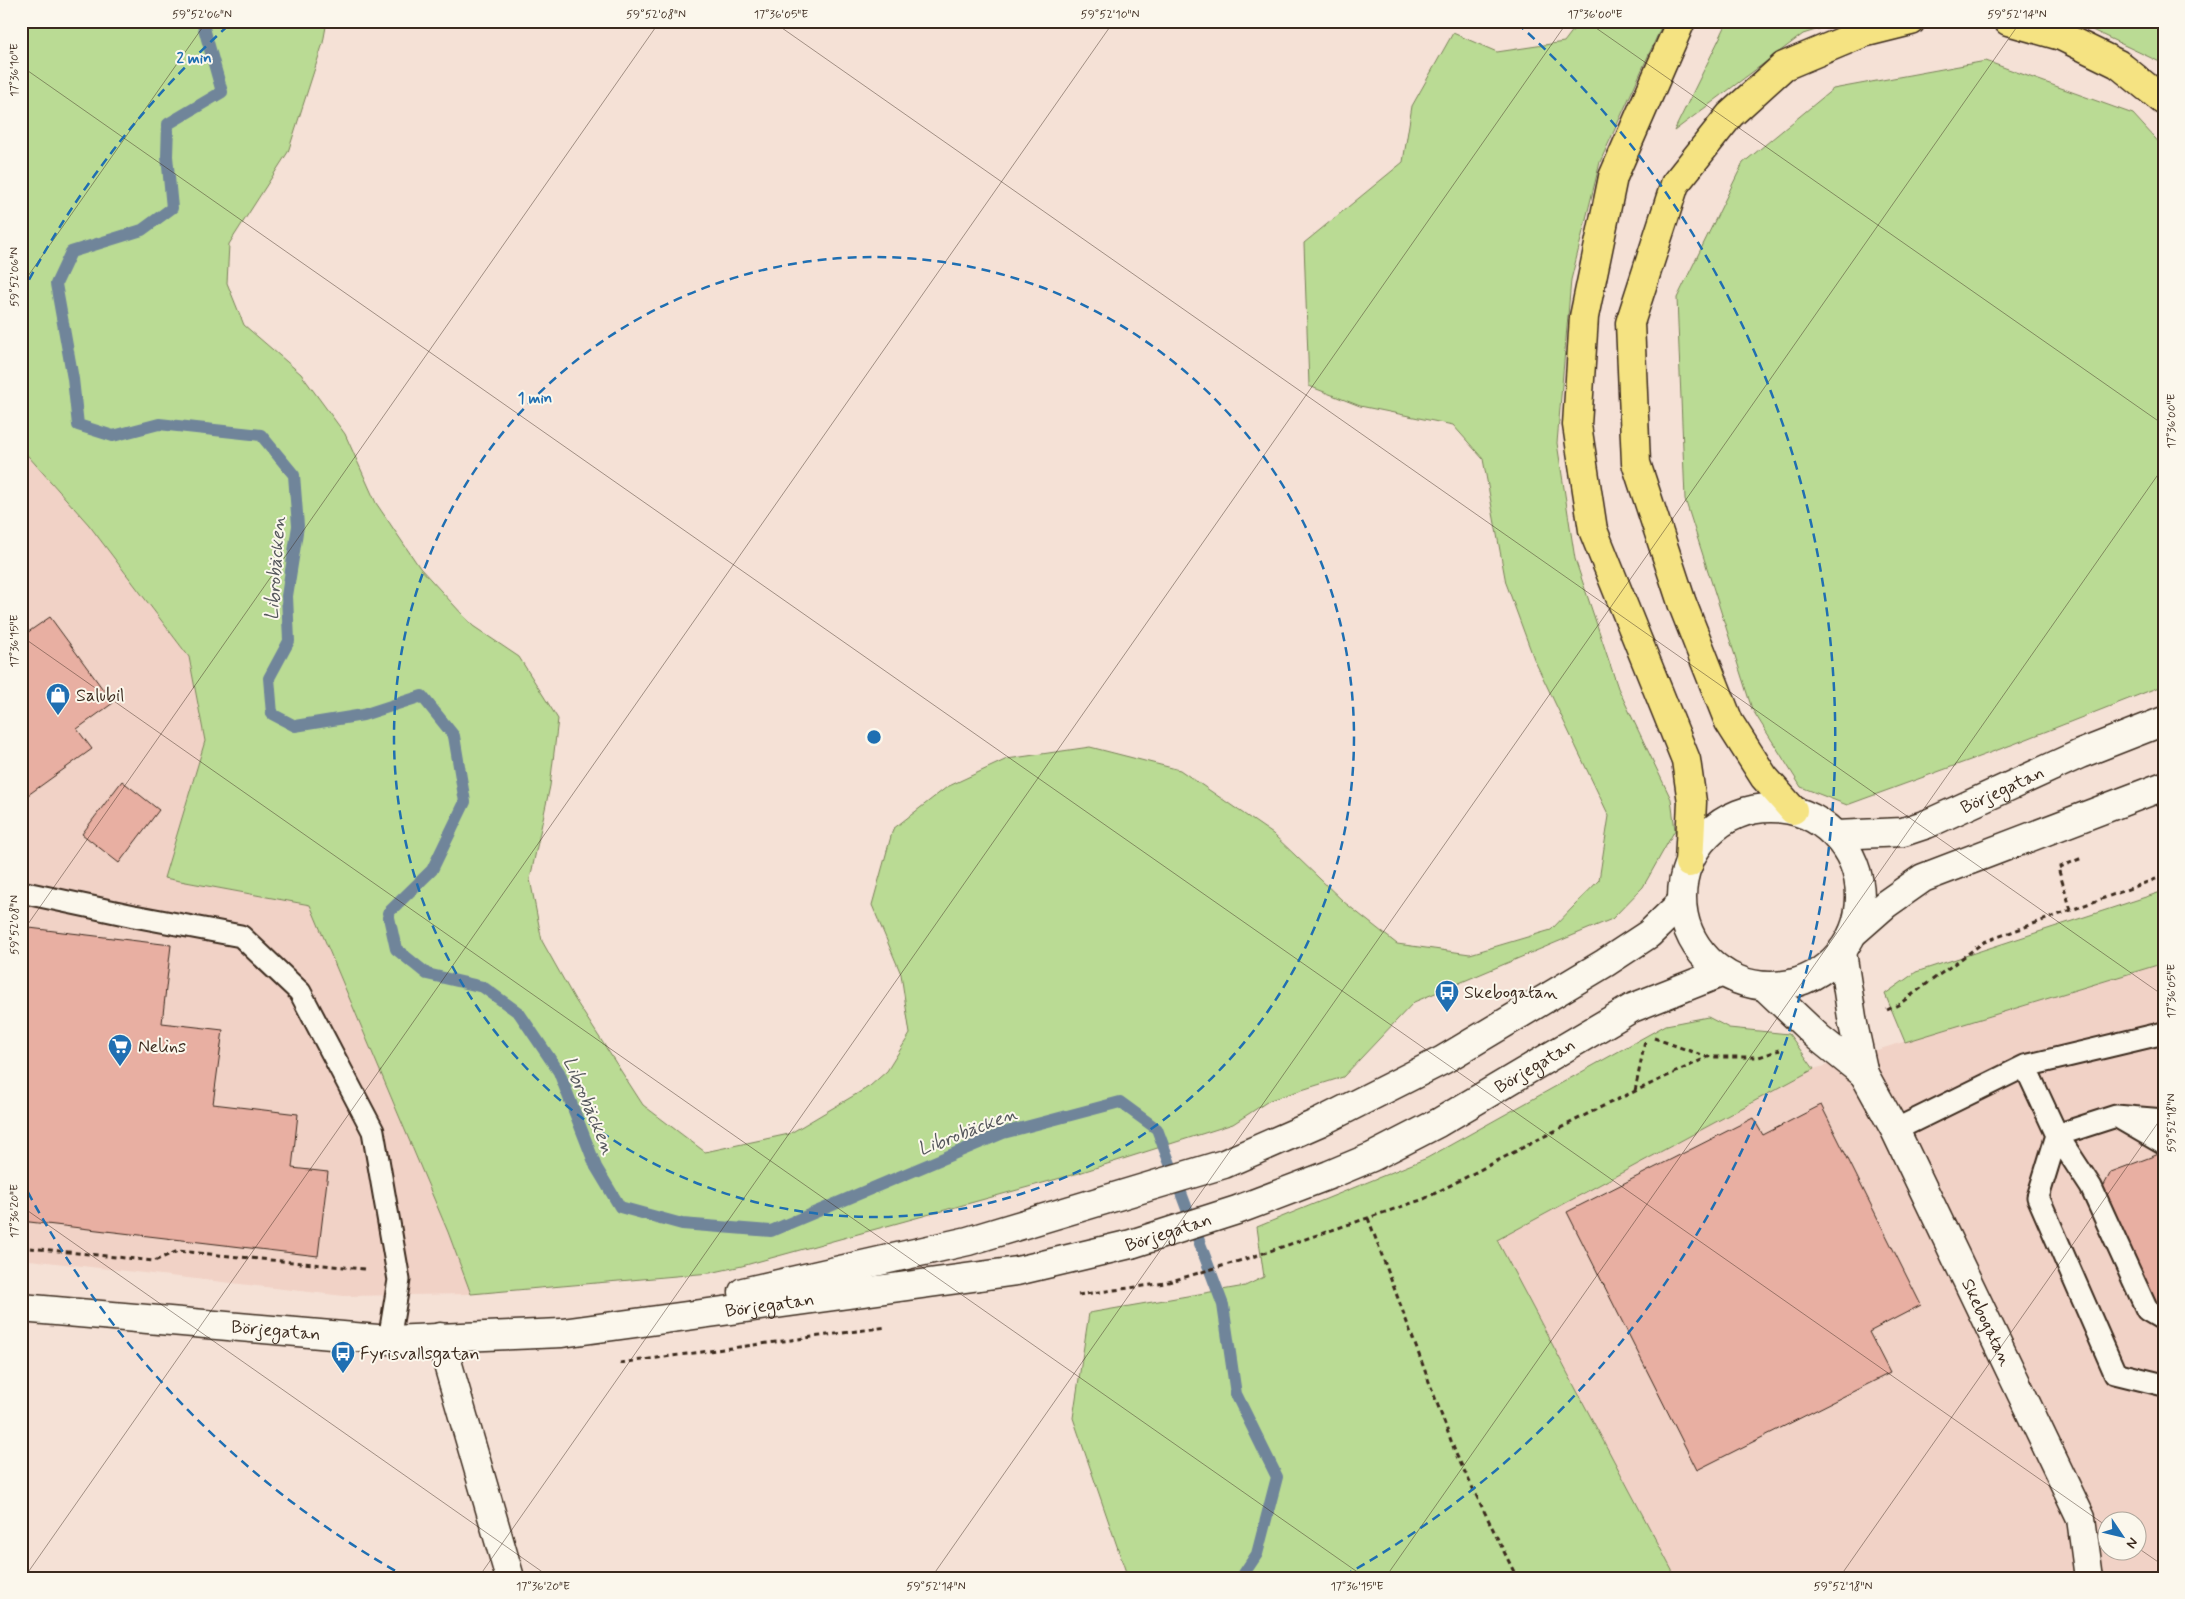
<svg xmlns="http://www.w3.org/2000/svg" width="2185" height="1599" font-family="Mynerve,sans-serif">
<rect width="100%" height="100%" fill="#f5e1d6"/>
<filter id="ink" filterUnits="userSpaceOnUse"><feTurbulence type="fractalNoise" baseFrequency=".02" numOctaves="2"/><feDisplacementMap in="SourceGraphic" scale="10" xChannelSelector="R" yChannelSelector="G"/><feConvolveMatrix kernelMatrix="1 2 1 2 8 2 1 2 1" color-interpolation-filters="sRGB"/></filter>
<g filter="url(#ink)">
<path fill="#f1d2c6" fill-rule="evenodd" d="M21 448 89 525 189 657 205 741 164 878 310 905 448 1232 471 1294 344 1296 21 1259Z
M2164 963V1578H1676L1497 1240 1814 1069ZM2108 1522H2138V1552H2108Z"/>
<path fill="#badb94" stroke="#7a8259" d="M21 21H327L323 43 288 152 229 244 227 283 244 325 301 374 345 434 376 503 420 568 473 626 519 657 558 719 550 786 530 879 542 941 574 998 643 1105 705 1152 789 1134 870 1086 887 1071 910 1034 901 974 872 905 893 829 947 787 1007 759 1090 747 1180 770 1273 834 1344 902 1397 944 1470 954 1551 930 1599 880 1609 816 1534 659 1506 583 1483 459 1453 425 1360 406 1309 386 1304 243 1403 162 1412 106 1453 33 1497 52 1564 42 1580 21H1664L1600 162 1571 280 1557 443 1575 559 1618 688 1671 799 1675 830 1643 887 1612 919 1414 1002 1343 1077 1270 1100 1233 1124 1079 1173 742 1266 710 1273 471 1294 448 1232 310 905 164 878 205 741 189 657 89 525 21 448Z
M1728 21H1844L1803 34 1674 131Z
M2073 21H2164V64Z
M1986 61 2133 114 2164 148V685L2014 744 1847 805 1801 787 1752 709 1685 499 1677 298 1743 163 1833 89Z
M2164 891V963L1905 1042 1885 994 1916 972Z
M1708 1017 1729 1028 1789 1034 1814 1069 1497 1240 1676 1578H1128L1073 1418 1089 1313 1245 1286 1264 1277 1257 1227 1427 1158 1666 1025Z"/>
<g fill="none" stroke-linecap="round" stroke-linejoin="round">
<path stroke="#6f859a" stroke-width="12" d="M202 21 222 92 168 124 167 156 172 208 142 230 71 252 56 284 73 379 78 425 113 436 159 424 261 435 294 475 298 526 287 596 289 641 269 678 272 714 295 726 363 715 422 696 454 736 465 802 432 870 388 913 396 949 427 974 483 987 519 1013 559 1072 596 1167 620 1207 682 1224 771 1231 1003 1133 1120 1102 1157 1129 1223 1305 1236 1394 1277 1477 1257 1554 1241 1578"/>
</g>
<path fill="#e8afa2" stroke="#3b2a1e" d="M50 617 113 703 77 729 92 749 28 795 21 786V637Z
M122 781 159 810 119 863 82 834Z
M21 927 171 945 162 1023 223 1030 213 1104 298 1114 292 1168 328 1172 318 1256 21 1221Z
M1821 1105 1921 1305 1869 1332 1890 1373 1697 1470 1567 1212 1753 1118 1763 1135Z
M2159 1154 2164 1165V1306L2157 1309 2103 1187 2111 1172Z"/>
<g fill="none" stroke-linecap="round" stroke-linejoin="round">
<defs>
<path id="service" d="M21 892 134 916 241 936 300 992 373 1131 399 1280 389 1340
M2025 1066 2057 1135 2091 1187 2147 1310 2164 1320
M2121 1119 2164 1144
M1895 1130 2025 1066 2164 1033
M2057 1135 2038 1197 2115 1373 2164 1385
M2057 1135 2116 1116 2164 1120"/>
<g id="minor">
<path id="s1" d="M1842 952 1853 1024 1864 1074 1895 1130 2081 1518 2089 1578"/>
<path d="M1764 986 1819 1038 1864 1074"/>
<path d="M440 1337 510 1578"/>
</g>
<g id="tertiary">
<path d="M743 1292 968 1241 1224 1164 1320 1122 1443 1060 1605 963 1649 934 1680 904"/>
<path id="s2" d="M21 1308 389 1340 562 1333 1017 1271 1131 1244 1237 1210 1329 1175 1372 1157 1438 1123 1632 1008 1723 972"/>
</g>
<g id="secondary">
<circle cx="1771" cy="897" r="89"/>
<path id="s3" d="M1836 835 1903 832 1927 824 2080 754 2164 721"/>
<path d="M1853 933 1886 904 1923 878 2164 786"/>
</g>
<path id="primary" d="M1681 21 1613 177 1584 317 1577 425 1593 530 1686 760 1692 802 1689 863
M2008 21 2061 36 2118 64 2164 101
M1793 810 1764 777 1729 722 1682 603 1636 463 1630 323 1675 184 1730 115 1784 66 1863 33 1911 21"/>
</defs>
<use href="#service" stroke="#3b2a1e" stroke-width="25"/>
<use href="#minor" stroke="#3b2a1e" stroke-width="31"/>
<use href="#tertiary" stroke="#3b2a1e" stroke-width="31"/>
<use href="#secondary" stroke="#3b2a1e" stroke-width="31"/>
<use href="#primary" stroke="#3b2a1e" stroke-width="31"/>
<path stroke="#3b2a1e" stroke-width="3" stroke-dasharray="5 4" stroke-linecap="butt" d="M2071 910 2058 868 2082 858
M1887 1010 1898 1005 1984 942 2164 876
M1654 1038 1707 1057
M1635 1091 1645 1041
M1368 1218 1456 1454 1517 1578
M21 1247 154 1261 178 1251 364 1269
M1078 1295 1165 1283 1249 1258 1424 1199 1597 1109 1708 1057H1759L1780 1050
M620 1363 887 1327"/>
<use href="#service" stroke="#fbf7ec" stroke-width="21"/>
<use href="#minor" stroke="#fbf7ec" stroke-width="28"/>
<use href="#tertiary" stroke="#fbf7ec" stroke-width="28"/>
<use href="#secondary" stroke="#fbf7ec" stroke-width="28"/>
<use href="#primary" stroke="#f5e382" stroke-width="28"/>
</g>
</g>
<path fill="none" stroke="#3b2a1e" stroke-width="1" stroke-opacity="0.45" d="M772 21 2164 996M1586 21 2164 425M21 66 2108 1527M21 286 207 21M21 636 1366 1578M21 934 660 21M21 1206 551 1578M2138 1548 2164 1566M24 1578 1114 21M478 1578 1568 21M931 1578 2021 21M1385 1578 2164 466M1839 1578 2164 1114"/>
<g fill="none" stroke="#1f6fb2" stroke-width="2.5" stroke-dasharray="9 6">
<circle cx="874" cy="737" r="480"/>
<path d="M408 1578A961 961 0 0 1 22 1181M22 293A961 961 0 0 1 231 23M1517 23A961 961 0 0 1 1340 1578"/>
</g>
<defs>
<symbol id="shop-pin" viewBox="-11 -11 22 30"><path d="M0 17L-7.5 6A9.5 9.5 0 1 1 7.5 6Z" fill="#1f6fb2" stroke="#fbf7ec"/><path d="M-5-2.5h2.3a2.7 3.5 0 0 1 5.4 0H5L5.5 6h-11ZM-1.5-2.5h3a1.5 2.3 0 0 0-3 0Z" fill="#fff"/></symbol>
<symbol id="bus-pin" viewBox="-11 -11 22 30"><path d="M0 17L-7.5 6A9.5 9.5 0 1 1 7.5 6Z" fill="#1f6fb2" stroke="#fbf7ec"/><path d="M-5-6H5V4H4V6H2V4H-2V6H-4V4H-5ZM-3.5-4V0h7V-4ZM-3.5 1.2v1.5H-2V1.2ZM2 1.2v1.5H3.5V1.2Z" fill="#fff"/></symbol>
<symbol id="supermarket-pin" viewBox="-11 -11 22 30"><path d="M0 17L-7.5 6A9.5 9.5 0 1 1 7.5 6Z" fill="#1f6fb2" stroke="#fbf7ec"/><path d="M-6-5.5h2.5l.6 2H6L4.5 2H-2.5L-4.4-4H-6ZM-1.5 3.2a1.3 1.3 0 1 0 .1 0ZM3 3.2a1.3 1.3 0 1 0 .1 0Z" fill="#fff"/></symbol>
</defs>
<g fill-rule="evenodd">
<use href="#shop-pin" x="44" y="681" width="28" height="38"/>
<use href="#bus-pin" x="1433" y="978" width="28" height="38"/>
<use href="#supermarket-pin" x="106" y="1032" width="28" height="38"/>
<use href="#bus-pin" x="329" y="1339" width="28" height="38"/>
</g>
<g text-anchor="middle" stroke-width="4" stroke-linejoin="round" paint-order="stroke">
<g font-size="18" fill="#3b2a1e" stroke="#fbf7ec" text-anchor="start">
<text x="76" y="701">Salubil</text>
<text x="1464" y="998">Skebogatan</text>
<text x="138" y="1052">Nelins</text>
<text x="360" y="1359">Fyrisvallsgatan</text>
</g>
<g font-size="18" fill="#3b2a1e" stroke="#fbf7ec">
<text dy="6" stroke="none"><textPath href="#s3" startOffset="175">Börjegatan</textPath></text>
<text dy="6" stroke="none"><textPath href="#s2" startOffset="1562">Börjegatan</textPath></text>
<text dy="6" stroke="none"><textPath href="#s2" startOffset="1158">Börjegatan</textPath></text>
<text dy="6" stroke="none"><textPath href="#s2" startOffset="752">Börjegatan</textPath></text>
<text dy="6" stroke="none"><textPath href="#s1" startOffset="401">Skebogatan</textPath></text>
<text dy="6" stroke="none"><textPath href="#s2" startOffset="256">Börjegatan</textPath></text>
</g>
<g font-size="19" font-style="italic" fill="#55575c" stroke="#fbf7ec">
<text transform="translate(274 568) rotate(-86)" y="7">Librobäcken</text>
<text transform="translate(590 1105) rotate(67)" y="7">Librobäcken</text>
<text transform="translate(967 1130) rotate(-21)" y="7">Librobäcken</text>
</g>
</g>
<circle cx="874" cy="737" r="8" fill="#1f6fb2" stroke="#fbf7ec" stroke-width="2.5"/>
<g font-size="15" text-anchor="middle" font-weight="bold" fill="#1f6fb2" stroke="#fbf7ec" stroke-width="4" stroke-linejoin="round" paint-order="stroke">
<text x="194" y="63">2 min</text>
<text x="535" y="403">1 min</text>
</g>
<rect width="2185" height="1599" fill="none" stroke="#fbf7ec" stroke-width="55"/>
<g transform="translate(2122 1536) rotate(125)"><circle r="24" fill="#fbf7ec" stroke="#aea59a"/>
<path d="M0-4L9 19L0 12L-9 19Z" fill="#1f6fb2"/>
<text y="-8" font-size="14" font-weight="bold" text-anchor="middle" fill="#3b2a1e">N</text>
</g>
<rect x="28" y="28" width="2130" height="1544" fill="none" stroke="#3b2a1e" stroke-width="2"/>
<g font-size="12" text-anchor="middle" fill="#3b2a1e">
<text x="202" y="18">59°52'06"N</text>
<text x="656" y="18">59°52'08"N</text>
<text x="781" y="18">17°36'05"E</text>
<text x="1110" y="18">59°52'10"N</text>
<text x="1595" y="18">17°36'00"E</text>
<text x="2017" y="18">59°52'14"N</text>
<text transform="translate(14 70) rotate(-90)" y="4">17°36'10"E</text>
<text transform="translate(14 277) rotate(-90)" y="4">59°52'06"N</text>
<text transform="translate(2171 421) rotate(-90)" y="4">17°36'00"E</text>
<text transform="translate(14 641) rotate(-90)" y="4">17°36'15"E</text>
<text transform="translate(14 925) rotate(-90)" y="4">59°52'08"N</text>
<text transform="translate(2171 991) rotate(-90)" y="4">17°36'05"E</text>
<text transform="translate(2171 1123) rotate(-90)" y="4">59°52'18"N</text>
<text transform="translate(14 1211) rotate(-90)" y="4">17°36'20"E</text>
<text x="543" y="1590">17°36'20"E</text>
<text x="936" y="1590">59°52'14"N</text>
<text x="1357" y="1590">17°36'15"E</text>
<text x="1843" y="1590">59°52'18"N</text>
</g>
</svg>
